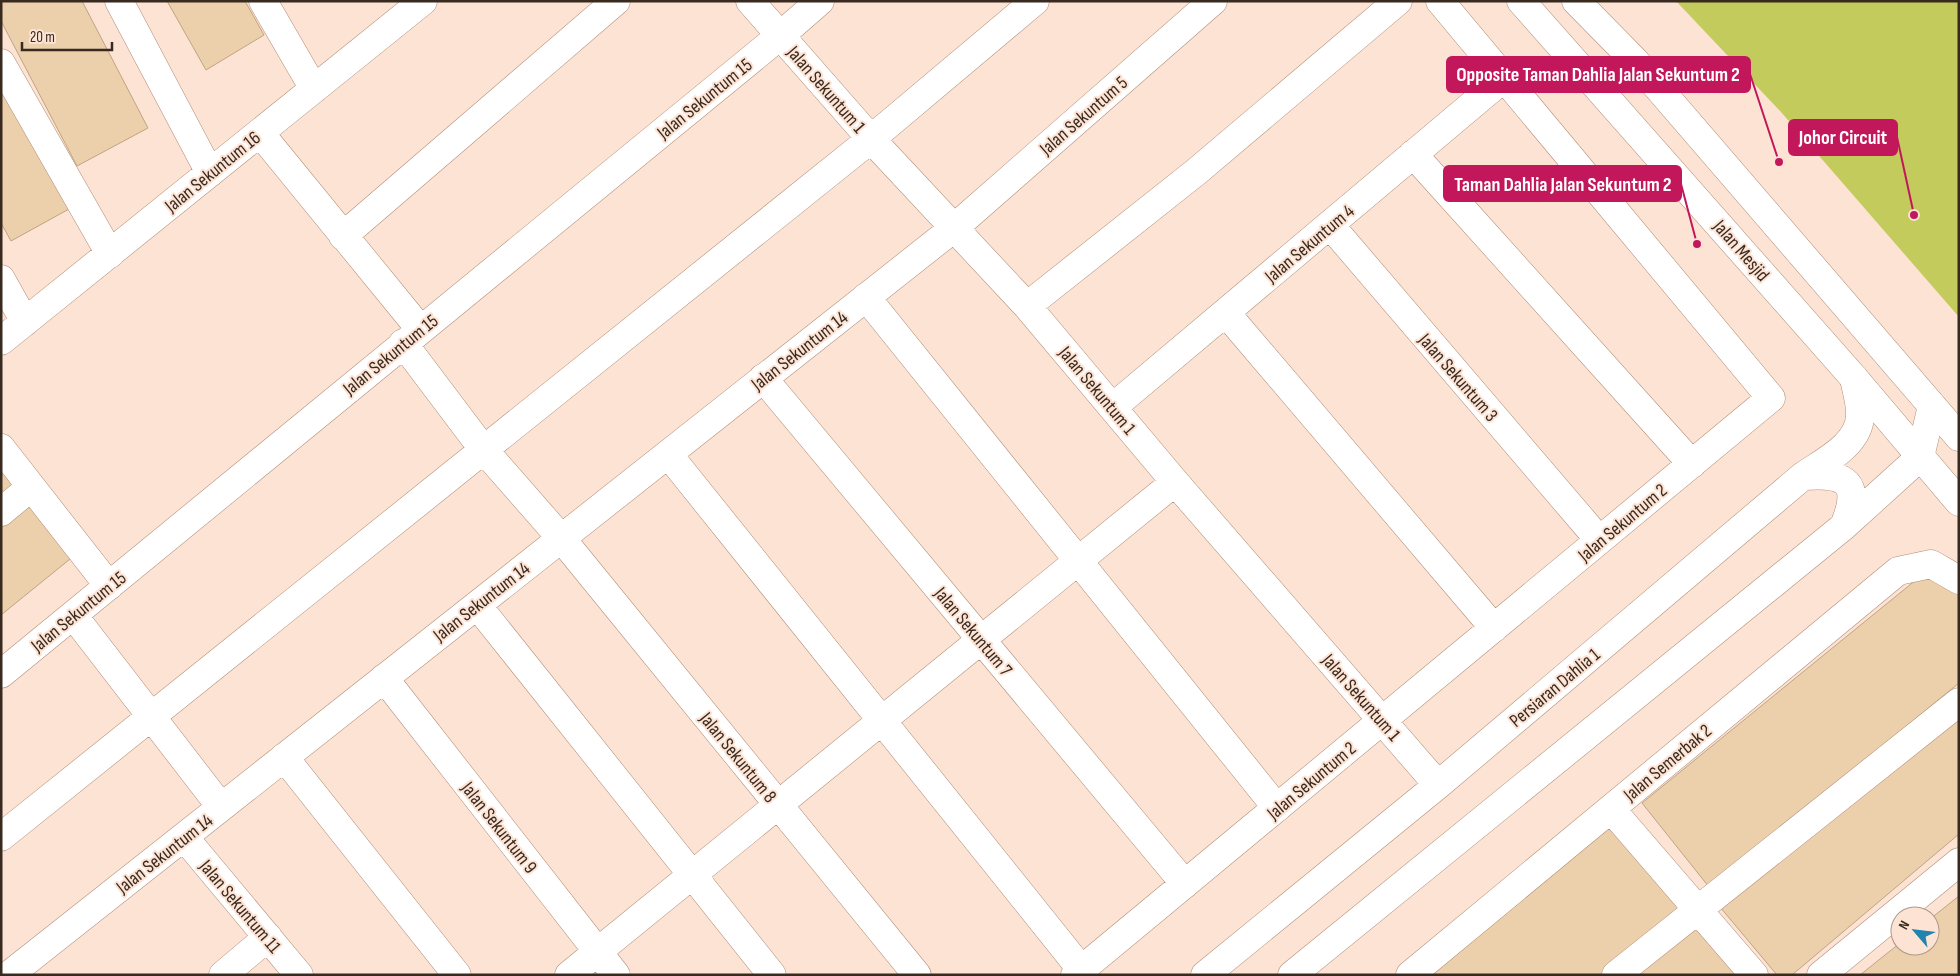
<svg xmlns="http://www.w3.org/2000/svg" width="1960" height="976" font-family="'Sofia Sans Condensed',sans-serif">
<rect width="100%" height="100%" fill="#fce3d4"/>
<path fill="#c3cb5d" d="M1676 1H1959V317L1781 112Z"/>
<path fill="#eccfab" stroke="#c0a482" d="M1 1H82L148 128 77 166 1 21Z
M167 1H245L264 35 206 70Z
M1 82 69 209 11 241 1 223Z
M1 466 18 487 1 500Z
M31 500 75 555 1 615V524Z
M1922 575 1959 588V683L1709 887 1642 803Z
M1959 705V834L1792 975H1777L1720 907Z
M1619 820 1688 905 1604 975H1432Z
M1959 896V975H1860L1900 943V946H1930V919Z
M1697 923 1740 975H1634Z"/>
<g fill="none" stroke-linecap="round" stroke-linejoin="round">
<defs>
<path id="minor" d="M119 1 210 173
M263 1 314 89
M750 1 871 139 1027 306 1175 482 1438 785
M1 63 110 254
M260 133 420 329
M1413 154 1692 464
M1330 225 1589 528
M343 236 616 1
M1 279 25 322
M866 297 1277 808
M1027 306 1196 172 1398 1
M1226 313 1494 628
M1 341 423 1
M403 343 483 449 561 538 917 975
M763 378 1185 884
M1113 407 1504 78
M1 448 109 586
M668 454 1081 969
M1803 476C1847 473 1862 482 1844 526
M1 512 31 487
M477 605 772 975
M73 615 221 807
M1 674 781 35 820 1
M384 678 616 975
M284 757 457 975
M1611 809 1754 975
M1 837 871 139 1035 1
M184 837 299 975
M9 975 954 228 1213 1
M223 975 268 937
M569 975 1175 482
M1075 975 1771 398 1440 1
M1205 975 1438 785 1803 476C1823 462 1859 445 1860 416 1861 404 1856 390 1854 378
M1292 975 1844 526 1920 457 1932 406
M1410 975 1898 571 1931 564 1959 580
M1616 975 1959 702
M1821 975 1959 862"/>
<path id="major" d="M1521 1 1854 378 1959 502
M1576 1 1635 61 1959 437"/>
</defs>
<use href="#minor" stroke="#b28c75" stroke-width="29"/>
<use href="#major" stroke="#b28c75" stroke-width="29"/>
<use href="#minor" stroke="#fff" stroke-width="28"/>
<use href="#major" stroke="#fff" stroke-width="28"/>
</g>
<g text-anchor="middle" stroke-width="4" stroke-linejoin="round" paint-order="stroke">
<g font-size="19" fill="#392a20" stroke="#fce3d4">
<text transform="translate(827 89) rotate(49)" y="7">Jalan Sekuntum 1</text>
<text transform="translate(704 98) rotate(-39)" y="7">Jalan Sekuntum 15</text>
<text transform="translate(1083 115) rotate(-41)" y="7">Jalan Sekuntum 5</text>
<text transform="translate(212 171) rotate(-39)" y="7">Jalan Sekuntum 16</text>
<text transform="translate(1309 243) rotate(-40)" y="7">Jalan Sekuntum 4</text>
<text transform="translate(1742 250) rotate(49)" y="7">Jalan Mesjid</text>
<text transform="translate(799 350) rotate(-38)" y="7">Jalan Sekuntum 14</text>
<text transform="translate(390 354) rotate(-39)" y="7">Jalan Sekuntum 15</text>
<text transform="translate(1459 377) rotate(49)" y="7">Jalan Sekuntum 3</text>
<text transform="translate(1098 390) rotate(50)" y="7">Jalan Sekuntum 1</text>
<text transform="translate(1622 522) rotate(-40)" y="7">Jalan Sekuntum 2</text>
<text transform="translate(481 601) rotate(-38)" y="7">Jalan Sekuntum 14</text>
<text transform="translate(78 611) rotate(-39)" y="7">Jalan Sekuntum 15</text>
<text transform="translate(974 631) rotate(50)" y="7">Jalan Sekuntum 7</text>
<text transform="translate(1554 687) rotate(-40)" y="7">Persiaran Dahlia 1</text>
<text transform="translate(1362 697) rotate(49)" y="7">Jalan Sekuntum 1</text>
<text transform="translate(739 757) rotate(51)" y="7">Jalan Sekuntum 8</text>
<text transform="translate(1667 762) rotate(-40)" y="7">Jalan Semerbak 2</text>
<text transform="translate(1311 780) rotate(-40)" y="7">Jalan Sekuntum 2</text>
<text transform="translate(500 827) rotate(52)" y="7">Jalan Sekuntum 9</text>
<text transform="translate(164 853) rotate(-38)" y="7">Jalan Sekuntum 14</text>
<text transform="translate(241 906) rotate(50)" y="7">Jalan Sekuntum 11</text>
</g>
</g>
<path fill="none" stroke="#c2185b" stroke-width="2" d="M1779 162L1750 74M1914 215L1897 137M1697 244L1681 184"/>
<g fill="#c2185b" stroke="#fce3d4" stroke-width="2">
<circle cx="1779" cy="162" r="5"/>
<circle cx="1914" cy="215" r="5"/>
<circle cx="1697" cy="244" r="5"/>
</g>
<g fill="#c2185b" stroke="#c2185b" stroke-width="2">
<rect x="1447" y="57" width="303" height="35" rx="5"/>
<rect x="1789" y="120" width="108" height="35" rx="5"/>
<rect x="1444" y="166" width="237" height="35" rx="5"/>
</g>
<g font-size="20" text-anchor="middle" font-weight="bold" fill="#fff">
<text x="1598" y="81">Opposite Taman Dahlia Jalan Sekuntum 2</text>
<text x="1843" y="144">Johor Circuit</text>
<text x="1563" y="191">Taman Dahlia Jalan Sekuntum 2</text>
</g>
<rect width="1960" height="976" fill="none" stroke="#392a20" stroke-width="5"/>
<g transform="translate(1915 931) rotate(298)"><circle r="24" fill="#fce3d4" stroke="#ae998c"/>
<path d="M0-4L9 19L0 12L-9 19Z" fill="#2183ae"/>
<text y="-8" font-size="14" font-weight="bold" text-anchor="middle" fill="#392a20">N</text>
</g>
<path d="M22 42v8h90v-8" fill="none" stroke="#392a20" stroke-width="2.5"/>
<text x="30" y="42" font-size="15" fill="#392a20" stroke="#fce3d4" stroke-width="4" paint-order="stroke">20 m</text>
</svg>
